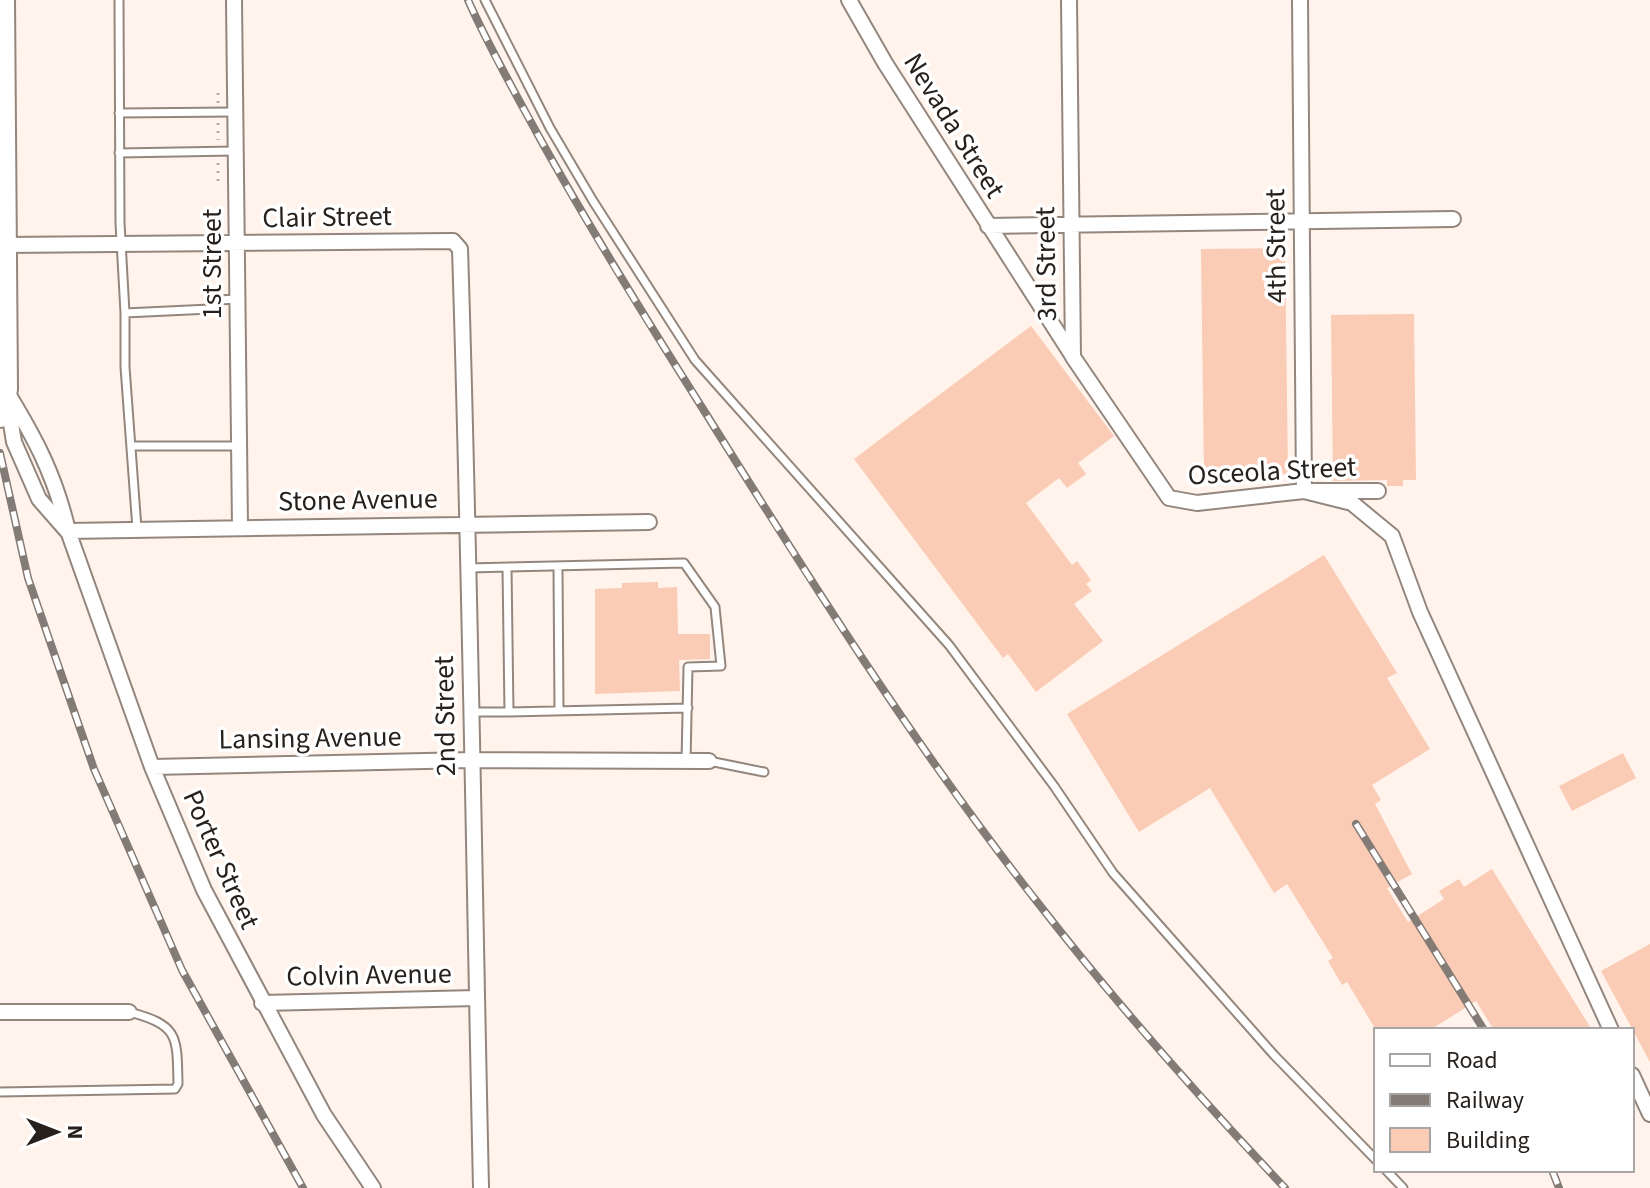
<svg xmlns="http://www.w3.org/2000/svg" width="1650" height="1188" font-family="'Source Sans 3',sans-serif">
<rect width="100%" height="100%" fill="#fff3eb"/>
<path fill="#facbb5" d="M1285 248 1288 474 1204 475 1201 249Z
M1414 314 1416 480H1403V486H1387V480L1333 481 1331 315Z
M1031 326 1114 436 1078 463 1086 474 1067 488 1059 478 1026 503 1072 565 1077 561 1091 580 1086 584 1092 591 1074 604 1103 641 1036 692 1008 654 1003 658 854 459Z
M1324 555 1397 673 1387 678 1430 749 1372 785 1381 800 1375 804 1412 874 1387 888 1408 922 1444 899 1439 891 1459 879 1464 887 1492 869 1592 1030H1494L1476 1001 1430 1030H1376L1347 982 1342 985 1328 961 1333 958 1287 884 1274 893 1210 788 1139 832 1067 714Z
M658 582V588L677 587 678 634H710V659L679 660 680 691 595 694V589L622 588V583Z
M1623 753 1636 778 1572 811 1559 786Z
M1650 944V1062L1601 971Z"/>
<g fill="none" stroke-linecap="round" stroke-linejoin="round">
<defs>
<path id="service" d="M119 0 120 223 125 313 210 309 219 300 237 299
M485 0 550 128 593 201 695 360 949 645 1054 786 1113 873 1274 1055 1376 1160
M119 113 234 112
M119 153 235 151
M125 313V367L137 529
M131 446H238
M468 568 684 563 715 607 721 666 688 667 686 762
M507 568 509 712 688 708
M558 568 559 710
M472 712H509
M709 761 764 772
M0 1092 175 1089 178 1084C177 1036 179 1025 129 1012
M1386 1170 1403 1188"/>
<path id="minor" d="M234 0 240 527
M849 0 885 63 1072 355
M1069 0 1073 357 1169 498 1197 503 1304 491H1378
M1300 0 1304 491 1352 503 1392 536 1420 612 1611 1030
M988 226 1453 219
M4 245 453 241 460 249C470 562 474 875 481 1188
M5 389C35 438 55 475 68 531L152 767 204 890 324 1115 373 1188
M8 405 14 442 39 499 67 531
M68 531 649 522
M152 767 471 760 709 761
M262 1003 477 998
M0 1012H129
M1632 1075 1650 1114"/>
<path id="trunk" d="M0 415 5 389 2 0"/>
</defs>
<use href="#service" stroke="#93867d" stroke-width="11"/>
<use href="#minor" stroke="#93867d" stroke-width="18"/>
<use href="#trunk" stroke="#93867d" stroke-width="28"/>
<path stroke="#b7aea7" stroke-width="3" stroke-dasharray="2 6" stroke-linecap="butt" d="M218 93V104
M218 123V140
M218 163V183"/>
<use href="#service" stroke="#fff" stroke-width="7"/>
<use href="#minor" stroke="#fff" stroke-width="14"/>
<use href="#trunk" stroke="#fff" stroke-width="24"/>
<defs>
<path id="rail" d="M468 0C489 47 514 91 538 135 590 229 646 319 703 409 808 577 915 747 1038 903 1115 1002 1199 1097 1285 1188
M0 453 28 578 94 769 182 970 303 1188
M1356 824 1484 1030
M1552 1170 1559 1188"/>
</defs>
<use href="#rail" stroke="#837b75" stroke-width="8"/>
<use href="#rail" stroke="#fff" stroke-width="5" stroke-dasharray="15" stroke-linecap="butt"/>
</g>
<g text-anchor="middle" stroke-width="7" stroke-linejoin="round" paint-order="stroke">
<g font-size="28" fill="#26211d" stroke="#fff">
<text transform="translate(955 125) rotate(58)" y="10">Nevada Street</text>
<text transform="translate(327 216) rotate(-1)" y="10">Clair Street</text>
<text transform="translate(1275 246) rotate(-91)" y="10">4th Street</text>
<text transform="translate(211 264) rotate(-90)" y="10">1st Street</text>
<text transform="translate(1045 264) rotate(-91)" y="10">3rd Street</text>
<text transform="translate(1272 470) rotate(-3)" y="10">Osceola Street</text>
<text transform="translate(358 499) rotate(-1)" y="10">Stone Avenue</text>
<text transform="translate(444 716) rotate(-91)" y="10">2nd Street</text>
<text transform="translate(310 737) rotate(-1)" y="10">Lansing Avenue</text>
<text transform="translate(222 859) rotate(66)" y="10">Porter Street</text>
<text transform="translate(369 974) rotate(-1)" y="10">Colvin Avenue</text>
</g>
</g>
<rect x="1374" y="1028" width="260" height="144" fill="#ffffff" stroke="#a8a6a5" stroke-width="2"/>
<rect x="1390" y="1054" width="40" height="12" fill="#ffffff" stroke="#a8a6a5" stroke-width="2"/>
<text x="1446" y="1068" font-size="24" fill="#26211d">Road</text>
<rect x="1390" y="1094" width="40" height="12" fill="#837b75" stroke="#a8a6a5" stroke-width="2"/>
<text x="1446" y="1108" font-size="24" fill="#26211d">Railway</text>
<rect x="1390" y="1128" width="40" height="24" fill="#facbb5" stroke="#a8a6a5" stroke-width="2"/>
<text x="1446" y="1148" font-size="24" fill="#26211d">Building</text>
<g transform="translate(56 1132) rotate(90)" stroke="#ffffff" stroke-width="6" paint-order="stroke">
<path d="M0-6L14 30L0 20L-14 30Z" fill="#26211d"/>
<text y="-12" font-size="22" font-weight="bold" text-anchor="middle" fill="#26211d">N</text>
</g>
</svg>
